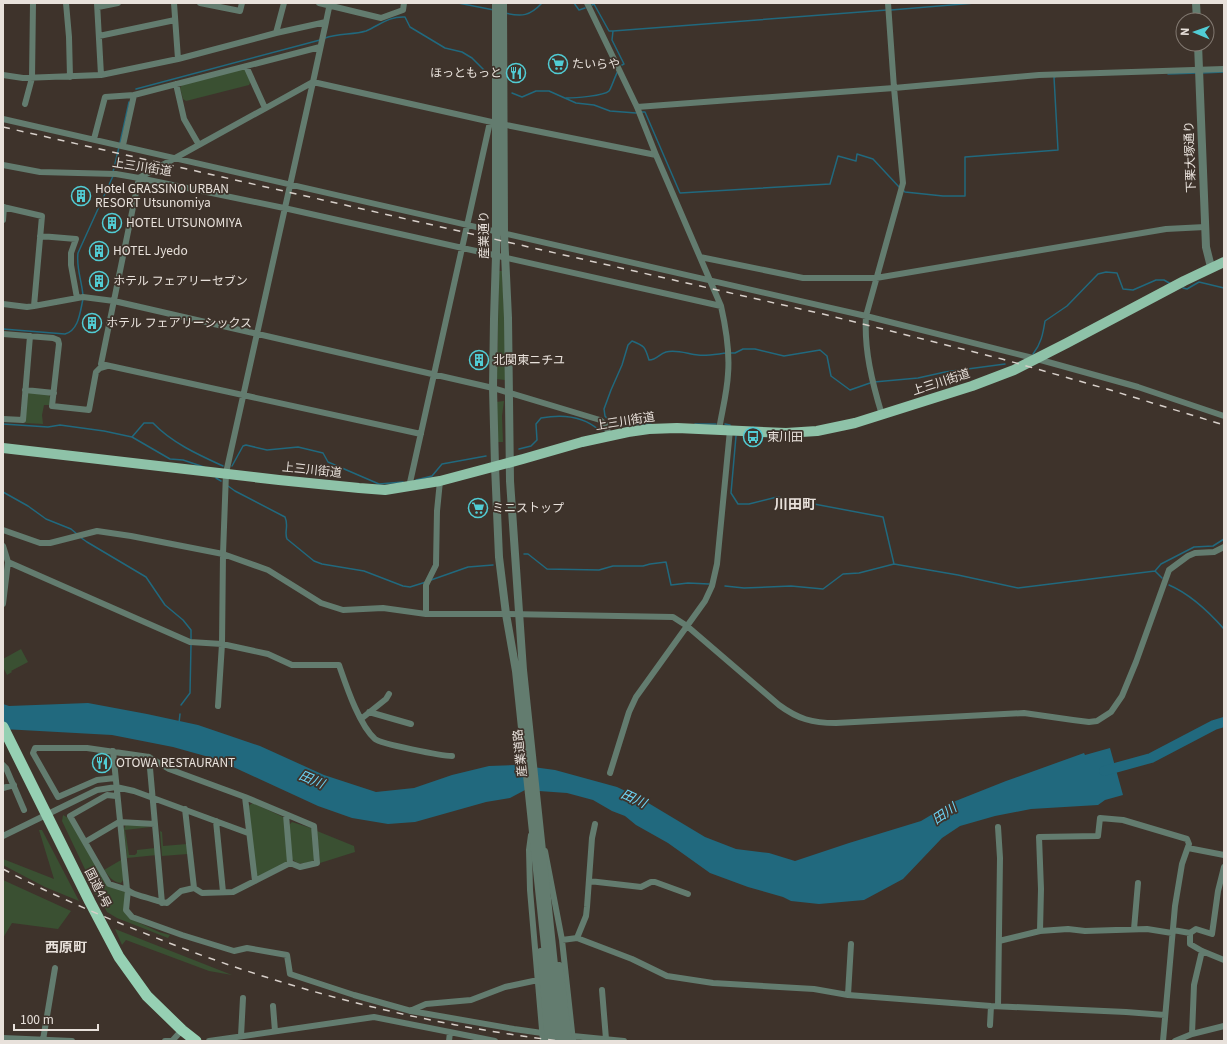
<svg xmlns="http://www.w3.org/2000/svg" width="1227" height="1044" font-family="Georgia,'Noto Sans JP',serif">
<rect width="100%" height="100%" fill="#3e332b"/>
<path fill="#3a5032" d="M243 69 246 71 251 81 249 85 186 101 183 99 180 88 182 85Z
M499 271H502L505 327V380L497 379Z
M31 392 48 394 50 397V405H44L42 415 43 424 25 423 28 394Z
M504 401 502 416 503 442H497L496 402Z
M21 649 28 662 11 671 12 672 7 675 3 667V659Z
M253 803 283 817 285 820 288 860 287 862 258 877 255 875 248 806Z
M63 815 70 819 109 886 125 892 129 918 159 932 170 935 168 938 117 918 107 912 102 902 95 894 93 886 62 821Z
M292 822 311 828 313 831 315 858 313 861C305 863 299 866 292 859L289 825Z
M126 824 151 827 125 830 129 855H135L137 853V850L155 848 157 855 127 858 124 829Z
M39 830H42L79 901 45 887 3 865V859L54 879Z
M160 831 162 832 163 846 187 844 188 854 162 856Z
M317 831 354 846 355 852 320 863Z
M121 860 124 879 121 883C112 882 109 876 104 870Z
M3 880 71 911 58 929 12 923 3 938Z
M115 929 232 975 209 971 126 940 122 945Z"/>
<path fill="#21697e" d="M88 703 147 714 198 725 260 746 324 775 376 792 414 788 452 775 489 766 518 765 555 770 617 787 640 798 705 837 736 849 769 853 795 861 849 843 921 821 953 802 1006 781 1084 753 1085 755 1110 748 1123 795 1105 800 1098 805 1031 809 995 816 960 826 942 838 903 879 864 900 819 904 791 901 783 897 748 887 710 873 668 843 636 825 625 816 612 811 593 800 567 793 525 790 510 798 486 802 415 822 388 824 352 818 318 806 216 759 173 747 112 735 3 729V704L9 706Z"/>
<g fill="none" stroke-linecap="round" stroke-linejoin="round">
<path stroke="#21697e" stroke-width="1.5" d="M458 3 494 10
M574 3 579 10 585 8
M592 5 594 4 609 31H613
M891 10 975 3
M505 13C522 17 530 16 542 3
M325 38C338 33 353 35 366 31 380 25 389 16 405 17L410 27 445 48 462 52 472 58 487 73
M622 65 624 64 612 40 613 31 887 10
M1202 73 1224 72
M1168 74 1197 73
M136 89 320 40
M512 93 522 97 536 91H549L576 103 594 105 610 111 636 113
M566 98C574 98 604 96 609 91 611 89 615 76 618 71
M642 112H645L680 193 830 184 838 156 856 161 857 154 873 159 900 188
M120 143 129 102
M113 172 119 147
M903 190 905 192 943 196H965V157L1058 150 1054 77H1055
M1183 288 1187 289 1199 282 1224 288
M83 296C82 281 76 268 78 253L113 176
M3 329 65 334C79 330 80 312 83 299
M730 353H735L743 349H755L784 356 820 350 827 356 831 376 850 390 870 383
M1033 354C1041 344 1043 334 1045 321L1067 306 1098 274 1106 272 1117 273 1123 289 1133 290 1156 280H1164L1171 284
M874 382 918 378 945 372 1005 364
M3 424 48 427 60 425 104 431 132 437 170 459 183 460 204 467
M695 424H716
M725 424 730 425
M613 426 605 416 604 409 611 390 622 365 628 345 632 341C645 346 645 347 649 360 657 360 659 354 666 352 676 349 688 354 698 355 707 356 717 354 727 353
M610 427 620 424H651
M736 436 731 493 738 504H749L777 497 883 517 894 564 958 575 1018 588 1155 571 1162 578
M132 437 144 423H153C172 443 199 455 223 466
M519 449 531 446 537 440 536 424 541 418C562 414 582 415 599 430H604
M232 466 243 446 246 445 267 450 298 447 323 453 328 462 379 484 403 482
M216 478 221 481
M416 480 432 476 442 464 486 456
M228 486 235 491 285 517C289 526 284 532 287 539L314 561 322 564 364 571 403 586 410 587 426 582
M3 492 28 506 46 519 71 529 77 534
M80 537 87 542 146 577 165 605 183 620 191 630V641
M524 554H528L547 569 599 570 613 566H643L650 564 666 562 671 585 688 583 709 584
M1155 571 1161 564 1194 547 1213 546 1224 539
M431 580 468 567 493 565
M1169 585C1190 594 1209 612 1224 629
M725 586 744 588 791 586 823 589 843 574 859 573 894 564
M181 705 190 693 191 645
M179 723 180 714"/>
<path stroke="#21697e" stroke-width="10" d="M1104 771 1151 758 1214 725 1224 722"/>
<path stroke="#637c6f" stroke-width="6" d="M66 3 69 37 70 77
M97 3 101 75
M174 3 178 59
M200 3 240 11 242 3
M319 3 381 18 403 10 404 3
M587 3 637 107 656 155
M98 7 118 3
M326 22 313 82 139 178 101 364 421 434
M276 33 284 3
M99 36 175 20
M246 66 265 108
M3 75 23 78 101 75 178 59 276 33 326 22 330 3
M176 84 184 119 199 145
M25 104 32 78 33 3
M637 107 894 88 1039 75 1224 69
M3 119 866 316 1037 359 1138 387 1224 416
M94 139 105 97 134 95
M123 145 134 95 320 47
M3 165 40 172 116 174 139 178 284 208 721 306
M3 207 42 216 34 306
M3 220 4 207
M40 236 76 239 71 253V265L77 298
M700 257 803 278H876L1166 229 1205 227
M3 304 27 307 34 306 83 297 114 301 493 388 600 420 606 425 609 436
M3 334 53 338 58 340 59 344 52 406 89 410 96 372 100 368 107 366
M25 390 54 393
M882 415C872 382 864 350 866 316L903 183 894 88 888 3
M3 419 23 420 30 336
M409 487 490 122
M3 530 40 543H50L97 531 131 536 223 554 268 570 321 603 343 610 383 608 426 614H506L673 617 687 626 779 705C798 719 812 723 836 723L1024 713 1073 720 1089 722 1097 721 1111 712 1122 696 1136 662 1169 570 1188 556 1195 553 1214 552 1224 547
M3 546 8 562 3 604
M8 562 190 642 222 644 268 654 292 665H339C346 685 359 725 375 739 381 744 442 756 452 756
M426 614V585L436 565 437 511 440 481
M218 706 222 644 223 554 226 473 313 82 496 123 656 155 721 306C726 328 730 351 728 374 727 393 722 411 719 430
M369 712 411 724
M361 719 386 699 389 694
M113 751 127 890C136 896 138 895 148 898 155 900 160 902 167 903L181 891 194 888 202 893 233 892 290 863 300 867 317 863 314 826 245 797 169 769 149 757 162 903
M3 765 6 768 24 810
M610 773 629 712 636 697 705 601 712 586 717 564 730 430
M115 778 97 780 58 797 33 753 35 748H87L149 757
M3 788 14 785
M116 796 107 795 70 816 109 884 128 890 126 910 132 917 182 935 234 951 247 948 287 955 290 974 354 995 411 1011 514 1029 542 1033
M245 797 255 881
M185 809 194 888
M286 815 290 863
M216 821 223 892
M998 827 1000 858 998 1006
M531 835 529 850 530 890 543 1041
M3 836 97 790 116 787 134 791 248 833
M85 842 119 822 155 824
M1188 848 1224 855
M545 851 562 940 573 1041
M589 881 641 887 651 882H655L688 894
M1134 929 1138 883
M1173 930 1190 933 1196 929 1212 934 1218 891 1224 867
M1040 931 1068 929 1085 931 1147 929 1172 933
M1190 933V944L1202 951 1224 960
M577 938 586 916 587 907 592 838 595 824
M562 940 577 938 632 959 667 976 713 983 814 989 848 995 991 1006 1126 1012 1165 1015
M999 941 1040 931 1041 889 1039 837 1098 836 1100 818 1123 820 1187 839 1189 844 1182 864 1175 906 1163 1041
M602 990 606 1039
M848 995 851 944
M273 1006 275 1031
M410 1011 426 1004 471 1000 505 987 538 980
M990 1025 991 1006
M1192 1034 1194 985 1202 951
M241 1036 243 998
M573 1036 624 1041
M3 1038 72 1041
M43 1040 55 968
M165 1041H172L182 1030
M209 1041 374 1017 495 1041
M449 1041 450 1032
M1175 1041 1192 1034 1224 1026"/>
<path stroke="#637c6f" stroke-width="8" d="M496 3V256L494 319 493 388 495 466 499 557 506 614 516 671 555 1041
M503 3 504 233 508 318 510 481 523 670 562 1041
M1196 3 1197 20
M1198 44 1206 247 1211 267
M541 952 549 1041
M559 966 568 1041"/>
<path stroke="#8ec2a8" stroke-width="10" d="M3 448 279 480 359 488 385 490 440 481 523 459 582 442 628 432 649 429 677 428 786 433 817 431 855 423 972 386 1014 370 1067 343 1184 281 1224 262"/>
<path stroke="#96d0b3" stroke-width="11" d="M3 727 90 902 119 957 147 996 182 1030 196 1041"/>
<path stroke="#d7cfc9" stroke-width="1.5" stroke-dasharray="7 7" stroke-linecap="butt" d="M3 127 827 315 1002 359 1107 389 1224 425
M3 869C50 894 99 915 149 935 280 988 419 1024 560 1041"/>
</g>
<defs>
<symbol id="supermarket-ring" viewBox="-11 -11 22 22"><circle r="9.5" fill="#3e332b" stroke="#51ccd4" stroke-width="1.5"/><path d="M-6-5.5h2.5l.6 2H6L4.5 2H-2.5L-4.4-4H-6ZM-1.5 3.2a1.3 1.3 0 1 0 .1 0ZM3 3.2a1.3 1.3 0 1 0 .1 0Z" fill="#51ccd4"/></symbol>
<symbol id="restaurant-ring" viewBox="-11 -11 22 22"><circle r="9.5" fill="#3e332b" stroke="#51ccd4" stroke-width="1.5"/><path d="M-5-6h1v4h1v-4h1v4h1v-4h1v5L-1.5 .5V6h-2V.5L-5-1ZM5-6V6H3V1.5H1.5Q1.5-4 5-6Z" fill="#51ccd4"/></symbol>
<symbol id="building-ring" viewBox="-11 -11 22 22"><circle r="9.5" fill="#3e332b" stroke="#51ccd4" stroke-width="1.5"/><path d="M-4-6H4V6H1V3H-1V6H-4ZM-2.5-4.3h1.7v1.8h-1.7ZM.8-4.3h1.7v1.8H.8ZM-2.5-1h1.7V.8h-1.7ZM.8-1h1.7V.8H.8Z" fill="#51ccd4"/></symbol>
<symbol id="bus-ring" viewBox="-11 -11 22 22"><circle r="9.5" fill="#3e332b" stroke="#51ccd4" stroke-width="1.5"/><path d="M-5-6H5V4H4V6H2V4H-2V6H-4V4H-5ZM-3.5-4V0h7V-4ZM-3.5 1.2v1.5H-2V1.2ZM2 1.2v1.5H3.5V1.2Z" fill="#51ccd4"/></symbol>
</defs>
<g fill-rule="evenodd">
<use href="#supermarket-ring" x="547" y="53" width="22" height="22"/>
<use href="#restaurant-ring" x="505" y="62" width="22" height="22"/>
<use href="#building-ring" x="70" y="185" width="22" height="22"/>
<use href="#building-ring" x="101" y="212" width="22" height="22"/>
<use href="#building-ring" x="88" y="240" width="22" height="22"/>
<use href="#building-ring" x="88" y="270" width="22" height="22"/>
<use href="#building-ring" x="81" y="312" width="22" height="22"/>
<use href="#building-ring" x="468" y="349" width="22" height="22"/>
<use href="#bus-ring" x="742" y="426" width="22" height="22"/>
<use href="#supermarket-ring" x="467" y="497" width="22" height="22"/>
<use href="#restaurant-ring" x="91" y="752" width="22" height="22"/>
</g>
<g text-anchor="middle" stroke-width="3.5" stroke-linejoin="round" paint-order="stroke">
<g font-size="12" fill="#e8e1db" stroke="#3e332b" text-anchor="start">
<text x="572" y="68">たいらや</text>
<text x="502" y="77" text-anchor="end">ほっともっと</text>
<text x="95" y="193">Hotel GRASSINO URBAN<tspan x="95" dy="14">RESORT Utsunomiya</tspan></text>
<text x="126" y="227">HOTEL UTSUNOMIYA</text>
<text x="113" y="255">HOTEL Jyedo</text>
<text x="113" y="285">ホテル フェアリーセブン</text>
<text x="106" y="327">ホテル フェアリーシックス</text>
<text x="493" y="364">北関東ニチユ</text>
<text x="767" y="441">東川田</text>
<text x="492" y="512">ミニストップ</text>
<text x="116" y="767">OTOWA RESTAURANT</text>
</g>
<g font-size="12" fill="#e8e1db" stroke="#3e332b">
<text transform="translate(1190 157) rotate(-92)" y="4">下栗大塚通り</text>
<text transform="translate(142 167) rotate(9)" y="4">上三川街道</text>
<text transform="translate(484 235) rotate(-90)" y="4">産業通り</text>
<text transform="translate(941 382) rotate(-18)" y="4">上三川街道</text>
<text transform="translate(625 421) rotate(-9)" y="4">上三川街道</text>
<text transform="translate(312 470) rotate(6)" y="4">上三川街道</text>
<text transform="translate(520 753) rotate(-96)" y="4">産業道路</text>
<text transform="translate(98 888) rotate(63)" y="4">国道4号</text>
</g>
<g font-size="13" font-style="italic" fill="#6cd4f5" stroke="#3e332b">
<text transform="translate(312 779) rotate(23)" y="5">田川</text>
<text transform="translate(634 798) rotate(25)" y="5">田川</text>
<text transform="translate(944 813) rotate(-34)" y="5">田川</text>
</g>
<g font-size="14" font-weight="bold" fill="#e8e1db" stroke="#3e332b">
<text x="795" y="509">川田町</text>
<text x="66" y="952">西原町</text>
</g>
</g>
<rect width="1227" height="1044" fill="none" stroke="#e8e1db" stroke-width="8"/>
<g transform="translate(1195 32) rotate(272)"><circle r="19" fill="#3e332b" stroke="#827971"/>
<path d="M0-3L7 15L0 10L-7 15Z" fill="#51ccd4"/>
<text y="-6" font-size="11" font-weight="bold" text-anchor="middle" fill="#e8e1db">N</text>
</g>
<path d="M14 1024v6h84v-6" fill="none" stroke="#e8e1db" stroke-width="2"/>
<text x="20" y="1024" font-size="12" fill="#e8e1db" stroke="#3e332b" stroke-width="3" paint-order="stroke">100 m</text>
</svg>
